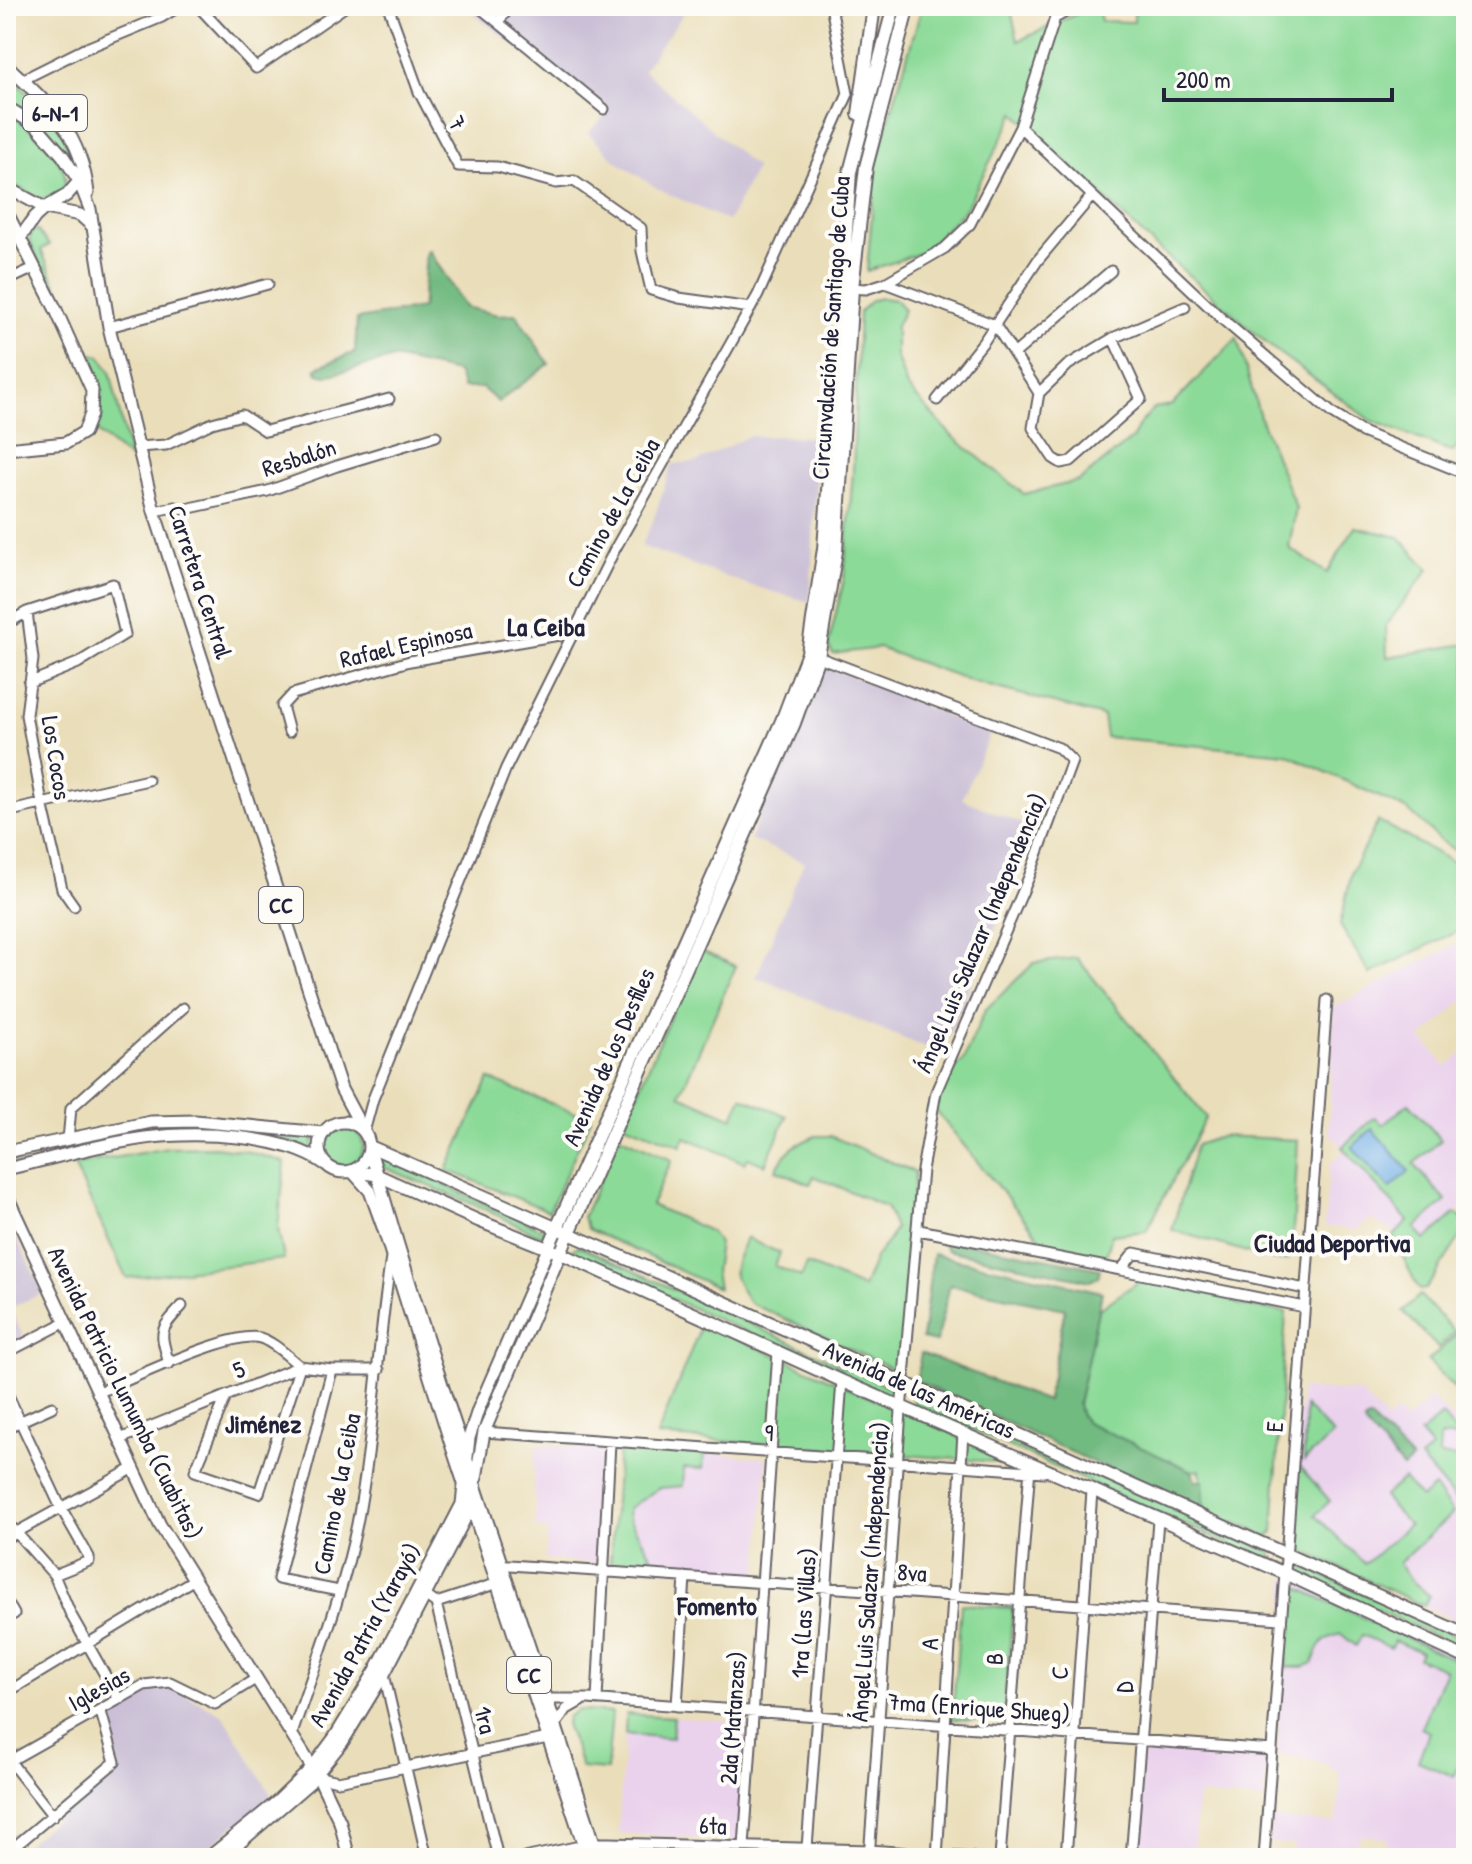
<svg xmlns="http://www.w3.org/2000/svg" width="1472" height="1864" font-family="'Patrick Hand',sans-serif">
<rect width="100%" height="100%" fill="#fdfcf7"/>
<filter id="ink" filterUnits="userSpaceOnUse"><feTurbulence type="fractalNoise" baseFrequency=".0125" numOctaves="2"/><feDisplacementMap in="SourceGraphic" scale="16" xChannelSelector="R" yChannelSelector="G"/><feConvolveMatrix kernelMatrix="1 2 1 2 8 2 1 2 1" color-interpolation-filters="sRGB"/></filter>
<filter id="wash" filterUnits="userSpaceOnUse"><feTurbulence type="fractalNoise" baseFrequency=".006" numOctaves="4" result="noise"/><feDisplacementMap in="SourceGraphic" scale="32" xChannelSelector="R" yChannelSelector="G"/><feGaussianBlur stdDeviation="1.8" result="paint"/><feColorMatrix in="noise" values="0 0 0 0 0 0 0 0 0 0 0 0 0 0 0 0 0 1.4 0 .05"/><feComposite in="paint" operator="in"/></filter>
<g filter="url(#wash)">
<rect width="100%" height="100%" fill="#eadeba"/>
<path fill="#ead1ec" d="M1466 939V998L1421 1038 1447 1067 1466 1050V1203L1425 1240 1408 1221 1395 1233 1371 1219 1356 1230 1324 1226 1330 1164 1344 1150 1329 1132 1334 1007Z
M1301 1389 1360 1392 1387 1420 1396 1411 1406 1421 1431 1397 1466 1433V1625L1292 1546Z
M537 1445 603 1449 596 1563 545 1559 548 1529 536 1528 534 1467Z
M619 1447 767 1458 758 1576 610 1565Z
M1286 1577 1466 1660V1858H1386L1387 1839 1363 1835 1347 1852 1346 1858H1294V1845L1269 1842 1271 1819 1336 1823 1340 1788V1774L1324 1763 1277 1753Z
M626 1714 748 1722 740 1841 618 1833Z
M1143 1746 1267 1755 1263 1800 1198 1795 1193 1858H1136Z
M604 1849 748 1855 869 1856V1858H607Z"/>
<path fill="#cabfd6" d="M463 6H689L643 70 756 168 728 221 658 189 616 161 588 133 606 115Z
M749 436 818 437 810 602 749 585 641 546 653 521 672 464 696 462Z
M824 665 990 734 962 799 1037 830 941 1054 756 977 804 862 750 839Z
M6 1216 43 1293 10 1308 25 1341 6 1351Z
M169 1686 223 1715 272 1796 195 1858H10L98 1785 101 1787 119 1772 107 1713 143 1690Z"/>
<path fill="#8cda98" stroke="#577e6a" stroke-width="2" d="M922 6H1010L1018 41 1094 6H1098L1101 21 1134 22V8L1229 7 1287 11 1288 6H1466V435L1453 452 1370 420 1271 347 1154 245 1015 113 966 208 924 252 867 271 876 164Z
M6 73C42 106 58 119 80 165L78 173C58 141 40 117 6 99Z
M6 113C32 123 103 192 40 199L6 181Z
M33 230H37L49 245 41 250 86 356 92 354 100 356 110 371 130 459 93 429C102 404 101 379 83 358L29 240Z
M882 298 896 300 904 310 896 326V355L907 387 952 436 1024 494 1079 481 1133 438 1139 425 1154 408 1172 405 1237 338 1261 420 1296 508 1289 548 1327 573 1355 527 1399 537 1429 569 1386 625 1387 657 1466 644V858L1440 840 1408 810 1287 754 1106 737 1103 716 974 682 879 648 833 654 828 646 844 579 853 472 859 312 872 300Z
M1378 821 1466 869V927L1370 974 1340 925 1352 871Z
M699 950 736 966 680 1095 733 1118 742 1097 787 1116 765 1165 748 1158 745 1163 685 1137 681 1146 624 1124Z
M1077 958 1206 1117 1146 1231 1112 1235 1104 1264 1050 1250 934 1109 945 1079 963 1061 985 1010 1034 963Z
M489 1079 591 1119 549 1211 447 1170Z
M1409 1103 1441 1140 1414 1164 1446 1201 1415 1228 1425 1240 1456 1213 1466 1223V1228L1426 1289 1420 1290C1408 1272 1404 1255 1393 1237L1408 1221 1342 1147 1375 1117 1383 1125Z
M193 1127 264 1130 316 1137 312 1144 315 1151 287 1140 239 1132 190 1130 144 1132 6 1164V1157L150 1128Z
M325 1147a19 19 0 1 1 38 0a19 19 0 1 1-38 0Z
M619 1136 672 1160 651 1205 710 1231 719 1243 715 1272 718 1288 588 1229 583 1217Z
M816 1136H831L915 1172 901 1364 895 1370 750 1303C728 1272 732 1271 746 1238L780 1253 775 1266 801 1277 807 1264 863 1288 876 1256 889 1240 895 1228 886 1207 814 1176 810 1184 776 1170C786 1149 796 1144 816 1136Z
M1223 1136 1298 1140 1292 1253 1287 1260 1277 1261 1172 1230 1196 1145Z
M215 1147 245 1151 285 1162 278 1228 284 1259 126 1278 74 1165 168 1148Z
M380 1156 544 1230 541 1236 478 1206 383 1167Z
M579 1246 891 1388 892 1392 888 1395 576 1256 573 1249Z
M1142 1279 1231 1297 1239 1305 1286 1312 1273 1533 1264 1539 1254 1529 1204 1513 1200 1470 1192 1471 1085 1422 1080 1414 1078 1404 1098 1310Z
M1420 1295 1455 1332 1438 1348 1403 1311Z
M702 1323 1022 1464 657 1436Z
M1457 1334 1466 1344V1378L1455 1389 1428 1361Z
M915 1394 1271 1552 1273 1558 1267 1561 914 1404 912 1398Z
M1305 1406 1333 1435 1304 1461Z
M1442 1415 1459 1437H1440L1439 1456 1459 1457V1477L1466 1478V1512L1420 1458 1432 1448 1420 1434Z
M619 1447 704 1454 703 1469 684 1468 683 1486 659 1488 628 1509 629 1519 656 1563 655 1568 610 1565Z
M1297 1463 1330 1501 1315 1515 1365 1564 1409 1525 1383 1497 1403 1479 1421 1498 1434 1487 1453 1513 1399 1563 1410 1579 1430 1596 1424 1606 1292 1546Z
M1297 1564 1466 1640V1650L1293 1572 1292 1567Z
M1290 1584 1466 1665V1751L1453 1776 1418 1761 1429 1732 1421 1728 1446 1670 1418 1658 1421 1652 1394 1641 1391 1648 1362 1635 1356 1646 1341 1634C1322 1638 1319 1646 1313 1663L1304 1667H1286Z
M961 1604 1013 1608 1003 1721 952 1719Z
M577 1710 612 1713 607 1770 582 1768 566 1724 567 1717Z
M626 1714 674 1717 672 1738 625 1734Z"/>
<path fill="#71ba80" stroke="#4a6e5e" stroke-width="2" d="M429 250 465 307 498 315 516 314 549 364 498 402 482 388H463L457 372 394 358 326 376 318 374 316 368 355 352 357 319 422 308 426 253Z
M941 1238 1100 1269 1098 1277 1090 1281 947 1250Z
M933 1254 1102 1292 1078 1404 1080 1414 1086 1422 1192 1471 1195 1481H1203L1204 1513 916 1381 921 1353 1047 1401 1065 1309 950 1285 936 1342 922 1339Z
M1370 1418 1412 1460 1403 1468 1365 1425 1364 1422Z"/>
<path fill="#75b0e6" stroke="#4c6990" stroke-width="2" d="M1372 1129 1409 1171 1390 1189 1352 1147Z"/>
</g>
<g filter="url(#ink)">
<g fill="none" stroke-linecap="round" stroke-linejoin="round">
<defs>
<path id="minor" d="M198 6 256 68 346 6
M388 6 419 92 458 166 498 167 556 183 574 181 641 228 642 251 651 290 679 298 751 308
M478 6 604 109
M498 22 511 6
M22 80 82 50 162 17 180 6
M1020 127 1221 318 1333 414 1362 432 1466 474
M6 281 34 268
M885 283 995 325 1039 393
M849 288 866 289 885 283 945 248 970 224 1020 127 1055 18 1076 6
M109 327 268 284
M1113 338 1141 399 1071 461 1061 463 1053 458 1033 428 1039 393 1068 365 1113 338 1185 307
M1014 354 1111 271
M937 400 984 341 1038 260 1091 197
M138 447 166 445 212 423 242 415 266 431 389 399
M154 511 174 507 185 509 268 491 337 466 436 436
M27 612 33 659 26 715 42 803 62 889 74 906
M6 624 27 612 113 584 125 634 78 663 29 683
M813 655 1059 748 1072 761 1029 877 936 1092 922 1170 901 1411 869 1858
M289 732 282 706 293 694 410 661 571 633
M6 812 148 780
M364 1132 373 1099 506 768 615 549 758 295 848 94 831 6
M68 1140 71 1108 183 1008
M919 1230 1121 1270
M1304 1307 1121 1270 1134 1253 1305 1289
M6 1353 64 1323
M169 1364C160 1330 158 1332 182 1306
M332 1370 278 1579 339 1591
M6 1391 60 1506 89 1557V1561L54 1575
M97 1393C128 1381 232 1330 260 1338 274 1342 288 1357 300 1366L259 1493 195 1471 226 1397
M6 1428 52 1407
M484 1432 1044 1472
M120 1439 300 1366 332 1370H379
M6 1521 54 1575 71 1615 118 1698
M6 1538 134 1468
M495 1564 1281 1619
M426 1596 436 1603 498 1858
M6 1600 14 1614
M436 1603 498 1583
M384 1674 427 1858
M6 1693 193 1580
M548 1699H588L1272 1750
M597 1700 610 1442
M677 1706 685 1577
M556 1724 567 1709 581 1701
M292 1734C315 1665 343 1595 357 1524 374 1436 377 1346 391 1258
M8 1759 53 1816
M6 1763 144 1685 170 1682 215 1704 257 1678
M317 1776 338 1781 553 1737
M744 1847 778 1352
M807 1848 842 1381
M6 1854 115 1762 101 1712
M524 1858 594 1843H610L870 1850 974 1858
M937 1858 963 1433
M1000 1858 1030 1467
M1066 1858 1092 1491
M1131 1858 1158 1520
M1264 1858 1327 1000"/>
<path id="major" d="M6 65C49 104 81 132 88 193
M6 107 36 125 63 156 79 181 90 209 109 327 154 511 341 1089 364 1132
M6 187 45 208 80 215 91 225
M6 211 56 310 92 390 91 414 84 432 66 443 6 449
M20 238 35 217 45 208 67 195 81 179
M319 1147a25 25 0 1 1 50 0a25 25 0 1 1-50 0Z
M369 1146 657 1272 1466 1635
M369 1146C437 1386 523 1621 599 1858
M6 1152 151 1122 195 1121 323 1133
M6 1169C52 1159 98 1144 145 1138 195 1131 283 1134 325 1164
M352 1171 377 1175 479 1221 569 1257 842 1381 1284 1573 1466 1658
M352 1171 370 1191 384 1230 450 1441 588 1858
M6 1194 160 1525 320 1780 340 1822 349 1858
M476 1478 484 1432 569 1233
M208 1858 278 1801 312 1768 335 1737 376 1670 462 1504 469 1438 478 1410 557 1228
M222 1858 310 1782 343 1741 384 1674 473 1503"/>
<path id="highway" d="M859 114 874 6
M557 1228 782 721 808 653 824 549 850 172 894 6
M569 1233 794 723 818 657 836 551 852 288 866 167 908 6"/>
</defs>
<use href="#minor" stroke="#686467" stroke-width="13"/>
<use href="#major" stroke="#686467" stroke-width="15"/>
<use href="#highway" stroke="#686467" stroke-width="16"/>
<use href="#minor" stroke="#fff" stroke-width="9"/>
<use href="#major" stroke="#fff" stroke-width="11"/>
<use href="#highway" stroke="#fff" stroke-width="12"/>
</g>
</g>
<g text-anchor="middle" stroke-width="8" stroke-linejoin="round" paint-order="stroke">
<g fill="#fdfcf7" stroke="#646373" stroke-width="2">
<rect x="23" y="95" width="64" height="36" rx="6"/>
<rect x="259" y="887" width="44" height="36" rx="6"/>
<rect x="507" y="1657" width="44" height="36" rx="6"/>
</g>
<g font-size="22" font-weight="bold" fill="#22223b">
<text x="55" y="121">6-N-1</text>
<text x="281" y="913">CC</text>
<text x="529" y="1683">CC</text>
</g>
<g font-size="24" fill="#22223b" stroke="#fdfcf7">
<text transform="translate(457 123) rotate(61)" y="8">7</text>
<text transform="translate(831 328) rotate(-86)" y="8">Circunvalación de Santiago de Cuba</text>
<text transform="translate(299 458) rotate(-18)" y="8">Resbalón</text>
<text transform="translate(613 513) rotate(-61)" y="8">Camino de La Ceiba</text>
<text transform="translate(200 582) rotate(72)" y="8">Carretera Central</text>
<text transform="translate(406 645) rotate(-13)" y="8">Rafael Espinosa</text>
<text transform="translate(56 758) rotate(81)" y="8">Los Cocos</text>
<text transform="translate(981 933) rotate(-67)" y="8">Ángel Luis Salazar (Independencia)</text>
<text transform="translate(609 1057) rotate(-66)" y="8">Avenida de los Desfiles</text>
<text transform="translate(239 1370) rotate(-23)" y="8">5</text>
<text transform="translate(919 1390) rotate(24)" y="8">Avenida de las Américas</text>
<text transform="translate(125 1393) rotate(64)" y="8">Avenida Patricio Lumumba (Cuabitas)</text>
<text transform="translate(1275 1427) rotate(-86)" y="8">E</text>
<text transform="translate(769 1433) rotate(4)" y="8">9</text>
<text transform="translate(337 1494) rotate(-79)" y="8">Camino de la Ceiba</text>
<text transform="translate(870 1572) rotate(-86)" y="8">Ángel Luis Salazar (Independencia)</text>
<text transform="translate(912 1573) rotate(4)" y="8">8va</text>
<text transform="translate(804 1613) rotate(-86)" y="8">1ra (Las Villas)</text>
<text transform="translate(365 1635) rotate(-61)" y="8">Avenida Patria (Yarayó)</text>
<text transform="translate(930 1644) rotate(-87)" y="8">A</text>
<text transform="translate(995 1659) rotate(-86)" y="8">B</text>
<text transform="translate(1060 1673) rotate(-86)" y="8">C</text>
<text transform="translate(1125 1687) rotate(-86)" y="8">D</text>
<text transform="translate(99 1689) rotate(-29)" y="8">Iglesias</text>
<text transform="translate(979 1708) rotate(4)" y="8">7ma (Enrique Shueg)</text>
<text transform="translate(733 1718) rotate(-86)" y="8">2da (Matanzas)</text>
<text transform="translate(485 1720) rotate(76)" y="8">1ra</text>
<text transform="translate(713 1826) rotate(2)" y="8">6ta</text>
</g>
<g font-size="26" font-weight="bold" fill="#22223b" stroke="#fdfcf7">
<text x="546" y="636">La Ceiba</text>
<text x="1332" y="1252">Ciudad Deportiva</text>
<text x="263" y="1433">Jiménez</text>
<text x="717" y="1615">Fomento</text>
</g>
</g>
<rect width="1472" height="1864" fill="none" stroke="#fdfcf7" stroke-width="32"/>
<path d="M1164 88v12h228v-12" fill="none" stroke="#22223b" stroke-width="4"/>
<text x="1176" y="88" font-size="24" fill="#22223b" stroke="#fdfcf7" stroke-width="6" paint-order="stroke">200 m</text>
</svg>
